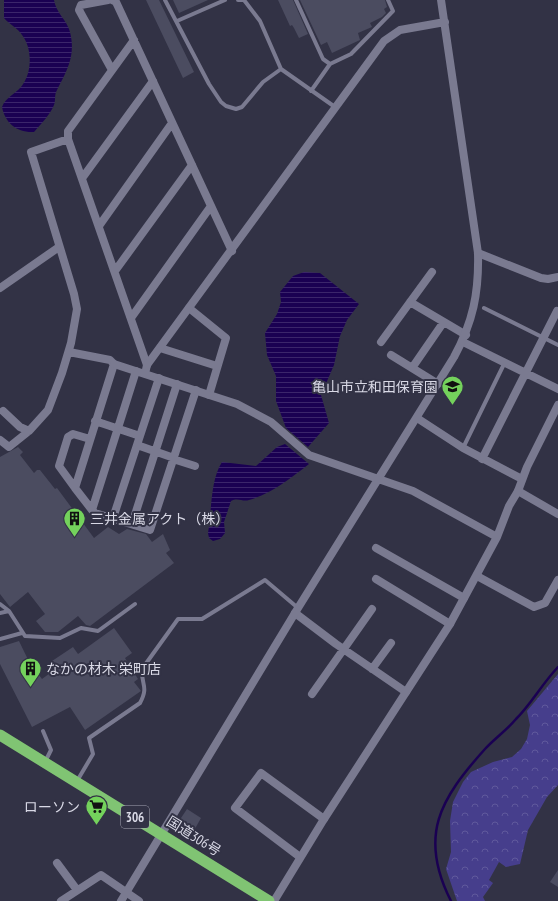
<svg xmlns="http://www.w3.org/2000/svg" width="558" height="901" font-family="'PT Sans Narrow','Noto Sans JP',sans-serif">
<defs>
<pattern id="forest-crowns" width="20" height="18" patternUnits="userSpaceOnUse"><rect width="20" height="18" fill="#463e8c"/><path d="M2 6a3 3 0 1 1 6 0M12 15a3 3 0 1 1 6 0" fill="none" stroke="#60599c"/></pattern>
<pattern id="water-rules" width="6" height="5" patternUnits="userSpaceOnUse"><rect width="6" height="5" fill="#1a0052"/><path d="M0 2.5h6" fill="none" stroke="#3b256b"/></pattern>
</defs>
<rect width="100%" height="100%" fill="#323245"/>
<path fill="url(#forest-crowns)" d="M558 674V785L547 797 528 830 520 864 506 867 499 862 489 880 493 883 483 897 485 901H457L446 869 451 852 450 821 453 802 463 782 471 772 493 762 512 757 521 749 527 739 530 725 527 711Z"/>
<path fill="url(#water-rules)" d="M4 0H54C56 13 67 20 70 32 76 56 67 70 57 90 54 95 56 100 54 105 50 115 41 124 34 132 17 133 5 123 2 107 6 97 14 95 21 87 32 74 33 49 22 35 18 28 9 24 4 18Z
M304 272 320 273 359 304 347 320 340 336 334 365 321 395 329 423 308 447 286 428 276 401V376L267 355 265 333 277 314 281 302 280 292 293 276Z
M285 444 309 464C291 478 271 494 249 500 242 502 238 497 231 501L224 522 225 533 220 539 213 541 209 538 208 533C212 510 210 481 222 462L256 466 277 447Z"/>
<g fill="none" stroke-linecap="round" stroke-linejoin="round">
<path stroke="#1a0052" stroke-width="2.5" d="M451 901C418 836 440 799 485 749 495 738 507 730 516 719 531 704 542 684 558 667"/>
</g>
<path fill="#4b4c60" d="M146 0H159L194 72 183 78Z
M173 0H208L179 13Z
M278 0H293L308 34 299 38 294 28 292 25 290 26Z
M300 0H385L387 7 384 9 386 13 382 17 370 23 372 27 358 33 360 40 332 53 327 42 321 45Z
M18 447 23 452 20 455 34 473 37 470H40L55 489 57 488 94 538 108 527 119 534 127 529 146 534 152 542 163 534 170 550 166 553 174 563 90 626 86 625 78 616 58 632H45L36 621 45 614 28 592 10 607 0 594V457Z
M114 628 132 653 125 658 138 679 134 682 141 691 85 730 70 707 32 727 0 664V647L19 641 36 676 39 675 42 679 57 668 52 661 73 647 78 654Z
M187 809 201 818 192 834 184 833 182 829 181 818Z
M558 870V887L550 882Z"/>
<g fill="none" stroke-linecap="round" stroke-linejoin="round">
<path stroke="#7a7a90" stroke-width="4" d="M165 0 209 84 221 102 226 106 236 109 242 107 263 82 281 69
M238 0H244L260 21 281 69 335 107
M296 0 323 59 330 64
M177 21 225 0
M311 91 330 64 351 54 393 11 388 0
M484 308 558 345
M463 448 505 362
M0 604 9 611
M0 613 9 611 25 636 60 638 81 628 98 631 135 604
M0 639 22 633
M43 731 51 750 45 762
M77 781 93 754 89 738 140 703C149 686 141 685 142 669L178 619H202L265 580 298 608"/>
<path stroke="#7a7a90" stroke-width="8" d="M108 0 81 5 79 10 112 70
M112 0 116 2 232 251
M134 40 68 131V139L147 365
M83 177 153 81
M99 226 172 123
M478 253 541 278 548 279 558 277
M115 271 192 165
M0 288 59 247
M410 302 466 335
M189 308 226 338 209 395
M131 318 211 206
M381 342 432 272
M463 342 558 389
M160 348 217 366
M69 352 110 360 114 364 75 488 92 510
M391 355 438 384
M412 368 443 323
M136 371 92 510 95 513 150 530 196 390
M3 411 20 427 29 431 48 410 62 373 71 343 77 309 74 294 31 152 68 139
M417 418 463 448 522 479
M95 421 140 436
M0 440 9 447 29 431
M137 445 174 458
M173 459 195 466
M482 459 557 311
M75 488 59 466 68 437 73 434 90 439
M518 491 558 514
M113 518 159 378
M132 524 177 384
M376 548 464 598
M477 576 534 607 545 603 558 580
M376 579 450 624
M295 613 336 644 406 692
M372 669 391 643
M312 694 372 609
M300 857 235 808 261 773 324 819
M57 863 77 890
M61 901 101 875 139 901"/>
<path stroke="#7a7a90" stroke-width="8" d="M114 364 237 404 271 422 309 455 413 491 497 537
M145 374 147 365 384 41 400 30 445 22
M121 901 298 608 454 357C473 322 479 293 478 253L441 0
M274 901 324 819 450 624 497 537 509 506 518 491 527 467 558 405"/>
<path stroke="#80c473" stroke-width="11" d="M0 735 269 901"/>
</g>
<defs>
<symbol id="school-pin" viewBox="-11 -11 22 30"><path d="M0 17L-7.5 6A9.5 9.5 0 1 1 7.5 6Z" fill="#74d25c" stroke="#323245"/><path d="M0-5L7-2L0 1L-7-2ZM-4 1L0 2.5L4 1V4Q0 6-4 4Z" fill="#111"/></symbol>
<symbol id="building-pin" viewBox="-11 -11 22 30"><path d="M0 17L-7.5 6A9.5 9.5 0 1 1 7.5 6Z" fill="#74d25c" stroke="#323245"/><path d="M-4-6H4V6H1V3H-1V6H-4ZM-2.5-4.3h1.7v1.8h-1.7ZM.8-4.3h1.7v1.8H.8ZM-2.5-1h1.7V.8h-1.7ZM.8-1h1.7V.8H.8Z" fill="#111"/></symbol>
<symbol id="supermarket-pin" viewBox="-11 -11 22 30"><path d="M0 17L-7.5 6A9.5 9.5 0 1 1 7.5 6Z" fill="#74d25c" stroke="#323245"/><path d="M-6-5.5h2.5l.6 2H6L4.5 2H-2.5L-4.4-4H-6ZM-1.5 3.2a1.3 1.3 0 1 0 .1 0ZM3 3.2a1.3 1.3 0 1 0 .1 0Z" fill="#111"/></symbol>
</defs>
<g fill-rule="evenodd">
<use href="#school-pin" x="440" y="374" width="25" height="34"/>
<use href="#building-pin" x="62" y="506" width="25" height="34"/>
<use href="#building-pin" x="18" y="656" width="25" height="34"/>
<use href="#supermarket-pin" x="84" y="794" width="25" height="34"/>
</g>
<g text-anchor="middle" stroke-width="4" stroke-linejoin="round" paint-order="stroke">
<rect fill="#323245" stroke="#a7a7b6" stroke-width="1" x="121" y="806" width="28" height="22" rx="3"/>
<g font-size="13" font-weight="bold" fill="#d9d9e6">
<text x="135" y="822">306</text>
</g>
<g font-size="14" fill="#d9d9e6" stroke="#323245" text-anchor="end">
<text x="438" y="392">亀山市立和田保育園</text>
<text x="90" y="524" text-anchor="start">三井金属アクト（株）</text>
<text x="46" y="674" text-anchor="start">なかの材木 栄町店</text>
<text x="80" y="812">ローソン</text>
</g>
<g font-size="14" fill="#d9d9e6" stroke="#323245">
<text transform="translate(194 836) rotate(32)" y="5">国道306号</text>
</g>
</g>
</svg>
